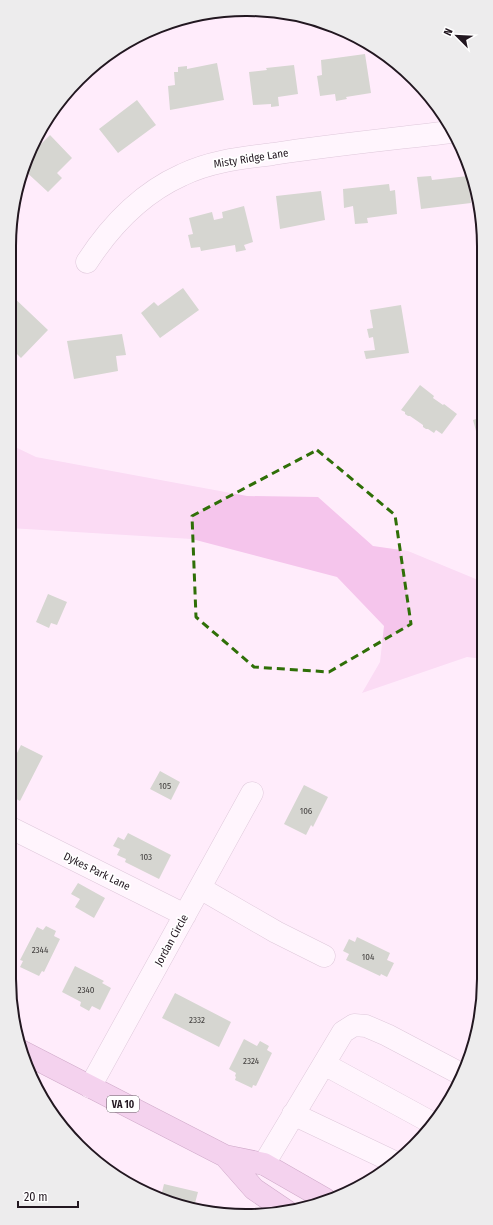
<svg xmlns="http://www.w3.org/2000/svg" width="493" height="1225" font-family="'Fira Sans Condensed',sans-serif">
<rect width="100%" height="100%" fill="#ffecfb"/>
<path fill="#f5c5ec" d="M9 444 36 457 247 496 318 497 373 546 408 551 483 582V659L467 657 362 693 380 662 384 626 337 577 192 539 9 528Z"/>
<path fill="#a5ba9d" d="M365 54 371 93 346 97 347 99 336 101 335 94 320 96 317 76 322 75 321 60Z
M217 63 224 100 170 110 168 86 175 85 174 72H178V67L187 66V69Z
M294 65 298 94 278 97 279 106 271 107V104L253 105 249 72 267 70 266 68Z
M137 100 156 125 118 153 99 129Z
M50 135 72 158 57 173 62 178 48 192 23 169 31 154Z
M431 176 432 180 468 176 471 203 421 209 417 177Z
M389 184 390 191 395 190 397 214 367 218 368 223 355 224 353 206 344 208 343 189Z
M321 191 325 220 280 229 276 196Z
M244 206 253 242 244 245 246 250 236 252 235 245 201 251 200 247 191 248 188 235 193 234 189 218 212 212 214 220 223 218 222 212Z
M14 215 19 216 9 254V246Z
M183 288 199 310 160 338 141 313 154 302 158 306Z
M9 293 48 330 21 358 9 346Z
M401 305 409 353 366 359 364 351 375 350 373 337 369 338 367 329 373 328 370 310Z
M122 334 126 355 116 356 118 371 74 379 67 341Z
M420 385 434 396 433 398 443 405 444 404 457 414 442 434 436 430 434 433 428 429H426L423 427V425L410 416H408L405 414V412L401 410Z
M482 417 483 453H482L473 420Z
M48 594 67 602 57 625 51 623 49 628 36 622Z
M21 745 43 756 20 801 9 795V756L10 754 15 757Z
M160 771 180 782 171 800 150 789Z
M304 785 328 797 313 827 311 825 306 835 284 824Z
M128 833 171 855 159 879 125 862 126 859 117 855 120 849 113 846 118 837 124 840Z
M78 883 105 898 94 918 75 907 80 899 71 894Z
M46 926 56 931 54 936 60 939 44 972 42 971 39 976 20 967 23 961 20 960 37 927 43 930Z
M357 937 390 953 387 960 394 963 387 977 381 974 380 976 346 960 349 954 343 951 349 939 355 942Z
M75 966 104 981 102 983 111 988 100 1010 92 1006 89 1011 80 1006 81 1002 62 992Z
M175 993 231 1022 219 1047 162 1018Z
M244 1039 257 1046 260 1041 269 1046 267 1050 272 1053 256 1086 253 1085 252 1088 235 1080 236 1077 235 1076 236 1073 229 1069Z
M164 1184 198 1192 194 1207 161 1196Z"/>
<g fill="none" stroke-linecap="round" stroke-linejoin="round">
<defs>
<path id="minor" d="M87 262C111 225 142 193 182 175 211 161 242 158 273 154 332 145 392 139 451 132
M9 827 185 915
M200 888 276 932 324 956
M324 1064 434 1124
M90 1087 252 793
M293 1114 392 1161
M264 1164 343 1032 354 1025 366 1026 387 1035 461 1074"/>
<path id="major" d="M21 1051 225 1156 264 1164 325 1199
M225 1156 254 1189 288 1212"/>
</defs>
<use href="#minor" stroke="#b89cb3" stroke-width="23"/>
<use href="#major" stroke="#96598d" stroke-width="23"/>
<use href="#minor" stroke="#fff" stroke-width="22"/>
<use href="#major" stroke="#e6b1dd" stroke-width="22"/>
</g>
<path d="M0 0H493V1225H0ZM317 450 395 515 411 624 329 672 254 667 196 617 192 516Z" fill="#ffecfb" fill-opacity=".55" fill-rule="evenodd"/>
<path fill="none" stroke="#2f6f07" stroke-width="3" stroke-dasharray="8 5" stroke-linejoin="round" d="M317 450 395 515 411 624 329 672 254 667 196 617 192 516Z"/>
<g text-anchor="middle" stroke-width="3.5" stroke-linejoin="round" paint-order="stroke">
<g font-size="9" fill="#43403f">
<text x="165" y="789">105</text>
<text x="306" y="814">106</text>
<text x="146" y="860">103</text>
<text x="40" y="953">2344</text>
<text x="368" y="960">104</text>
<text x="86" y="993">2340</text>
<text x="197" y="1023">2332</text>
<text x="251" y="1064">2324</text>
</g>
<rect fill="#fff" stroke="#645d63" stroke-width="1" x="107" y="1096" width="32" height="16" rx="3"/>
<g font-size="10" font-weight="bold" fill="#221720">
<text x="123" y="1108">VA 10</text>
</g>
<g font-size="11" fill="#221720" stroke="#fff">
<text transform="translate(251 158) rotate(-9)" y="4">Misty Ridge Lane</text>
<text transform="translate(97 871) rotate(26)" y="4">Dykes Park Lane</text>
<text transform="translate(171 940) rotate(-61)" y="4">Jordan Circle</text>
</g>
</g>
<path d="M0 0H493V1225H0ZM246 16H247A230 230 0 0 1 477 246V979A230 230 0 0 1 247 1209H246A230 230 0 0 1 16 979V246A230 230 0 0 1 246 16Z" fill="#edeced" fill-rule="evenodd"/>
<path fill="none" stroke="#221720" stroke-width="2" d="M246 16H247A230 230 0 0 1 477 246V979A230 230 0 0 1 247 1209H246A230 230 0 0 1 16 979V246A230 230 0 0 1 246 16Z"/>
<g transform="translate(457 36) rotate(294)" stroke="#ffffff" stroke-width="3" paint-order="stroke">
<path d="M0-3L7 15L0 10L-7 15Z" fill="#221720"/>
<text y="-6" font-size="11" font-weight="bold" text-anchor="middle" fill="#221720">N</text>
</g>
<path d="M18 1201v6h60v-6" fill="none" stroke="#221720" stroke-width="2"/>
<text x="24" y="1201" font-size="12" fill="#221720" stroke="#ffffff" stroke-width="3" paint-order="stroke">20 m</text>
</svg>
